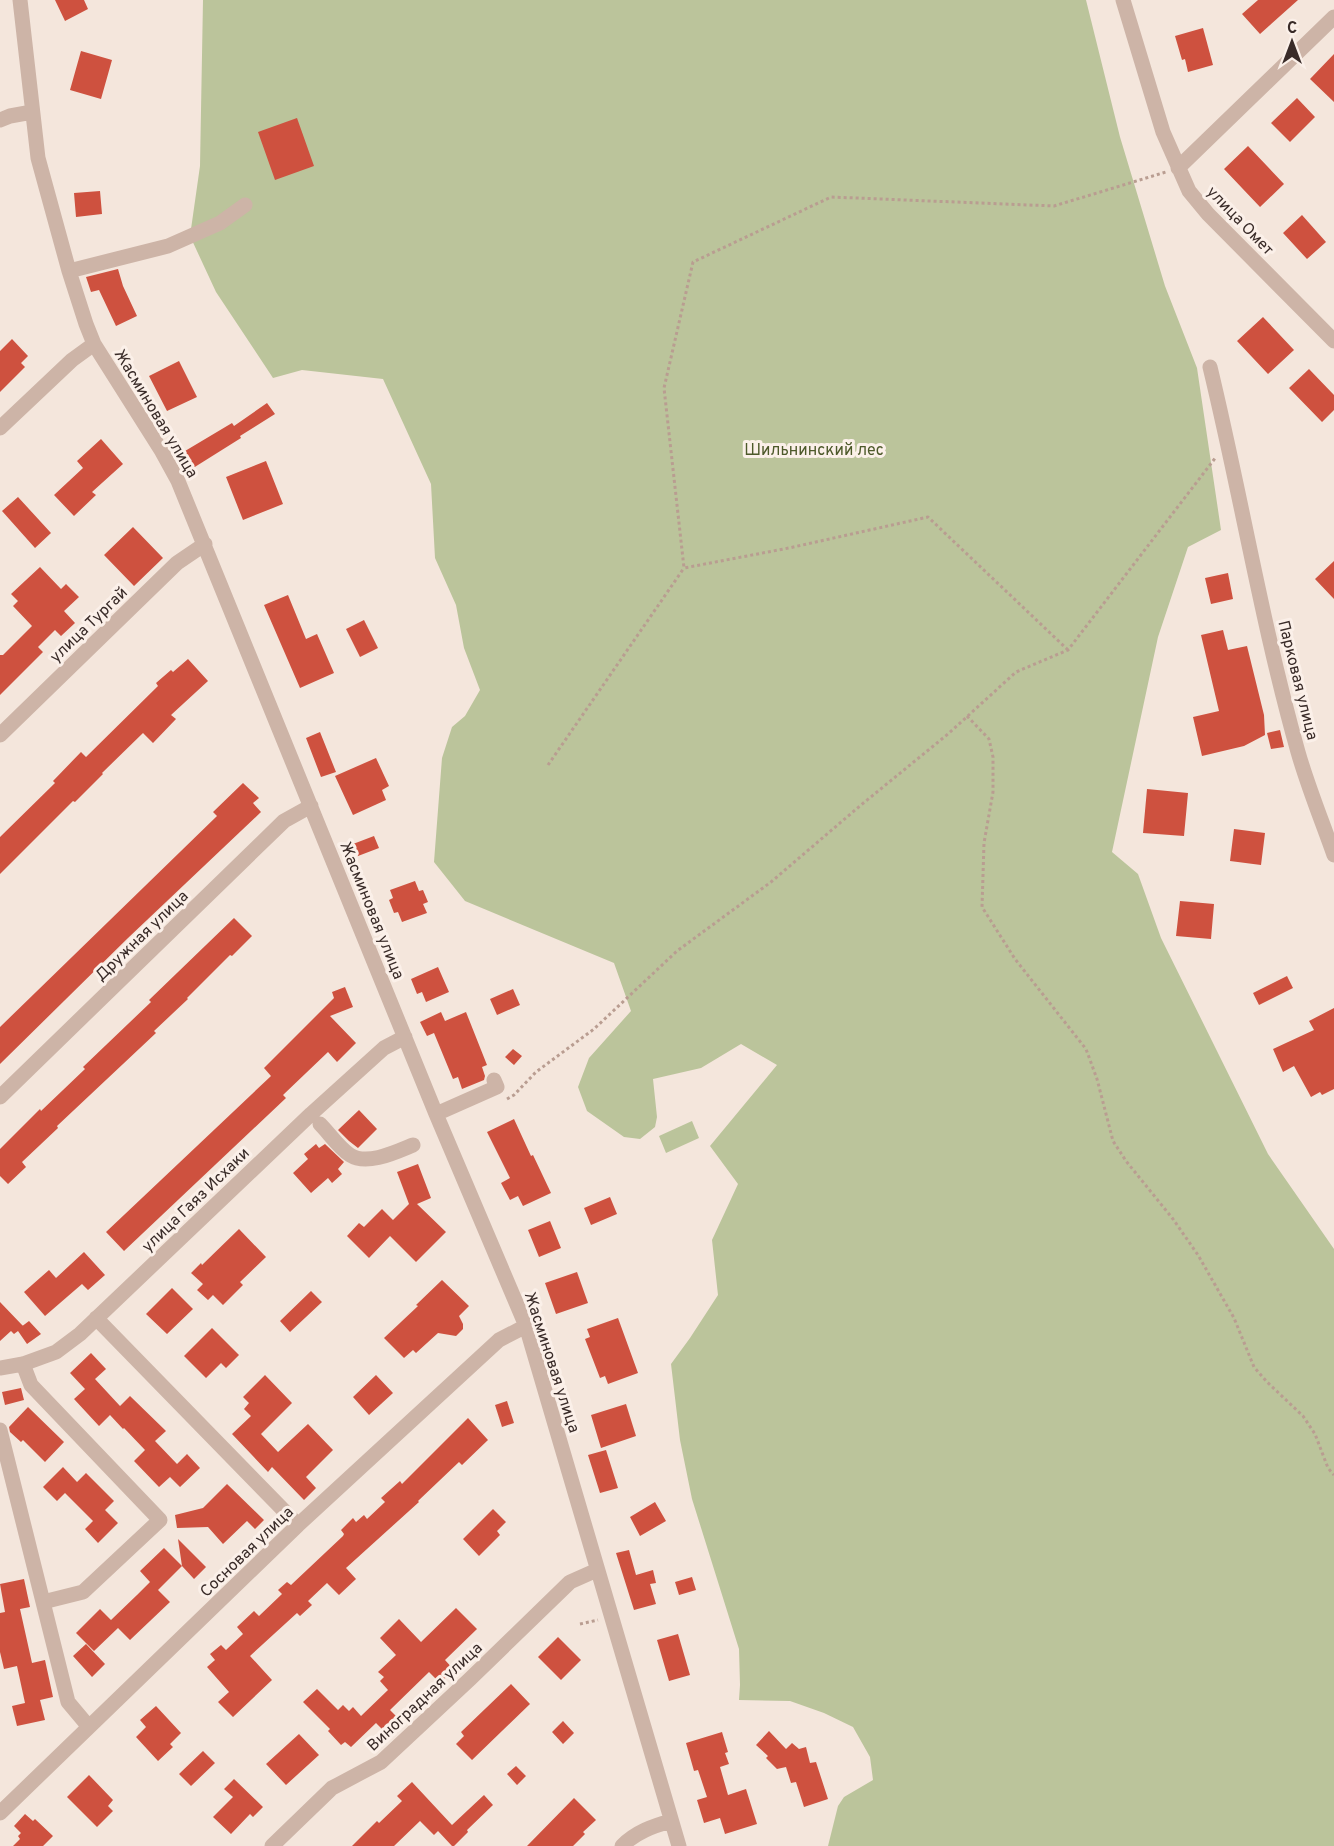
<svg xmlns="http://www.w3.org/2000/svg" width="1334" height="1846" font-family="Overpass,sans-serif">
<rect width="100%" height="100%" fill="#f4e6dc"/>
<path fill="#bbc49b" d="M203 0H1086L1120 137 1165 286 1197 368 1221 530 1188 547 1158 637 1112 852 1138 874 1161 938 1268 1154 1334 1249V1846H828L838 1806 844 1797 873 1780 870 1757 853 1727 824 1713 790 1701 739 1700 740 1685 739 1649 692 1499 680 1440 671 1364 690 1338 718 1295 712 1240 738 1184 710 1146 777 1065 741 1044 701 1068 653 1079 657 1117 655 1127 640 1139 624 1137 587 1111 578 1087 589 1058 631 1011 614 963 465 901 434 862 442 758 452 727 465 716 480 690 464 648 456 605 435 558 431 484 383 379 302 370 273 378 216 292 190 236 200 166Z
M692 1121 699 1138 666 1153 659 1136Z"/>
<path fill="#ce513f" d="M55 0H84L88 9 65 21Z
M1258 0H1298L1260 34 1242 14Z
M1203 28 1213 65 1188 72 1185 59 1182 60 1175 36Z
M81 51 112 60 101 99 70 90Z
M1334 54V102L1310 79Z
M1297 98 1315 117 1290 142 1271 123Z
M297 118 314 166 275 180 258 132Z
M1248 146 1284 184 1260 207 1224 169Z
M100 191 102 214 76 217 74 193Z
M1302 215 1326 242 1307 259 1283 233Z
M118 269 123 286 137 316 116 326 99 290 91 292 86 277Z
M1263 317 1294 350 1268 374 1237 341Z
M12 339 28 356 21 363 25 367 0 392V351Z
M179 361 197 397 167 411 149 376Z
M1309 369 1334 395V410L1322 422 1289 388Z
M267 403 275 414 240 436 241 438 190 470 180 454 232 423 234 426Z
M101 439 123 464 92 492 96 495 74 516 54 495 83 468 77 461Z
M266 461 283 504 243 520 226 477Z
M18 497 51 533 35 548 2 511Z
M133 527 163 558 134 586 104 555Z
M1334 561V599L1315 579Z
M40 567 61 589 66 584 79 597 64 611 75 623 61 636 55 630 38 647 43 652 0 695V655H3L32 626 13 606 18 601 11 594Z
M1228 573 1233 599 1211 604 1205 578Z
M288 595 306 639 317 634 334 673 300 688 264 605Z
M364 620 378 648 360 657 346 629Z
M1223 630 1228 650 1247 646 1264 715 1265 735 1244 746 1202 756 1193 717 1219 711 1201 635Z
M188 659 208 681 171 715 176 719 153 743 143 733 102 773 103 774 75 802 73 801 0 874V837L55 783 53 781 81 752 86 757 158 686 156 683 171 670 173 672Z
M1280 730 1284 747 1271 749 1267 733Z
M320 732 336 772 321 777 306 738Z
M376 758 389 786 382 790 386 800 353 815 335 776Z
M243 783 259 798 253 803 261 812 128 938 0 1064V1027L217 816 213 812Z
M1147 789 1188 793 1184 836 1143 833Z
M1234 829 1265 833 1261 865 1230 861Z
M374 836 379 848 358 856 353 844Z
M415 881 419 891 423 890 428 902 423 904 427 913 402 922 398 912 394 913 389 900 393 898 390 890Z
M1180 901 1214 904 1211 939 1176 936Z
M234 918 252 936 232 956 230 955 187 998 188 999 154 1031 156 1033 57 1126 58 1128 22 1162 26 1167 8 1184 0 1176V1149L40 1109 41 1111 85 1069 83 1067 151 1002 149 1000Z
M438 967 449 992 426 1002 422 992 417 994 411 979Z
M1287 976 1293 988 1259 1005 1253 993Z
M345 987 353 1007 330 1016 356 1043 337 1062 328 1052 283 1095 286 1098 124 1251 106 1232 271 1076 264 1068 334 998 332 992Z
M513 989 520 1005 497 1015 490 999Z
M1334 1008V1089L1322 1095 1320 1092 1311 1097 1294 1066 1283 1072 1273 1049 1314 1030 1309 1021Z
M441 1012 445 1021 466 1012 487 1065 482 1067 485 1076 484 1080 462 1089 458 1077 453 1079 434 1033 427 1036 420 1022Z
M513 1049 522 1056 514 1065 505 1057Z
M359 1110 377 1129 358 1148 349 1141 338 1130Z
M514 1119 531 1156 533 1155 551 1193 523 1206 518 1196 510 1200 501 1183 510 1178 487 1132Z
M316 1144 319 1148 325 1144 344 1162 338 1169 342 1174 332 1183 328 1178 311 1193 293 1173 308 1159 304 1154Z
M418 1164 431 1198 417 1204 446 1232 416 1262 390 1236 369 1258 347 1236 359 1223 364 1227 382 1209 393 1220 409 1204 397 1172Z
M610 1197 617 1214 591 1225 584 1208Z
M550 1221 561 1248 539 1257 528 1230Z
M239 1229 266 1257 240 1282 243 1285 223 1305 213 1295 208 1300 197 1290 203 1284 191 1273 201 1263 202 1265Z
M84 1252 105 1275 88 1290 82 1284 45 1316 24 1292 49 1270 56 1278Z
M577 1272 588 1303 556 1314 545 1283Z
M442 1280 469 1306 459 1316 463 1324V1329L456 1336 438 1333 416 1353 413 1350 404 1358 384 1338 418 1306 416 1305Z
M172 1288 193 1309 167 1334 146 1314Z
M311 1291 322 1302 290 1332 280 1321Z
M0 1302 23 1326 21 1327 29 1321 41 1334 27 1344 18 1331 14 1334 11 1331 0 1341Z
M618 1318 638 1373 608 1384 605 1376 600 1378 585 1339 590 1337 587 1329Z
M212 1328 239 1355 226 1368 221 1363 206 1378 184 1356Z
M91 1353 106 1369 95 1379 120 1406 130 1396 166 1431 155 1441 177 1464 187 1454 200 1468 180 1487 170 1477 159 1487 134 1461 145 1450 124 1428 123 1429 110 1415 99 1426 74 1399 85 1389 70 1373Z
M265 1375 292 1403 261 1434 278 1452 308 1424 333 1450 306 1477 316 1488 304 1500 272 1467 268 1472 232 1434 251 1416 244 1409 249 1403 243 1397Z
M376 1375 393 1393 369 1415 353 1397Z
M21 1388 24 1400 5 1405 2 1392Z
M507 1401 514 1423 502 1427 495 1405Z
M626 1404 636 1436 601 1448 591 1415Z
M28 1407 64 1442 45 1462 23 1440 21 1442 10 1432 9 1427Z
M468 1418 488 1440 462 1465 459 1462 418 1501 419 1502 346 1568 356 1579 339 1595 327 1583 308 1601 312 1605 300 1616 297 1613 250 1656 272 1680 233 1717 218 1702 229 1692 207 1667 215 1660 210 1654 221 1645 226 1650 243 1634 237 1627 254 1611 259 1616 282 1594 278 1590 287 1582 291 1585 343 1536 344 1534 341 1530 353 1518 356 1522 364 1515 367 1519 385 1502 381 1498 400 1481 402 1484Z
M606 1450 618 1488 600 1493 588 1455Z
M63 1467 77 1482 86 1473 114 1501 105 1510 118 1523 98 1543 85 1529 93 1521 65 1493 57 1501 43 1487Z
M227 1484 264 1520 255 1529 247 1521 223 1544 208 1527 177 1528 175 1515 203 1508Z
M655 1502 666 1521 640 1536 630 1517Z
M493 1509 506 1522 497 1531 500 1535 479 1556 463 1539Z
M178 1539 206 1567 194 1579 182 1566Z
M164 1548 182 1566 158 1590 170 1602 130 1640 118 1628 94 1651 76 1633 100 1609 111 1620 137 1595 150 1582 140 1571Z
M629 1550 636 1575 653 1570 656 1583 650 1584 656 1604 634 1610 616 1553Z
M692 1577 696 1590 679 1595 675 1582Z
M24 1579 30 1607 20 1609 32 1663 45 1660 53 1697 40 1700 45 1720 17 1726 12 1706 25 1703 17 1666 4 1669 0 1652V1613L5 1612 0 1584Z
M456 1608 477 1629 445 1660 454 1670 440 1683 429 1672 390 1710 400 1720 386 1733 376 1723 351 1747 345 1742 341 1745 328 1731 330 1729 303 1702 317 1689 338 1710 343 1705 349 1711 353 1707 361 1716 388 1690 380 1681 384 1677 378 1672 396 1655 380 1638 399 1619 421 1642Z
M678 1634 690 1675 669 1681 657 1640Z
M558 1637 581 1660 561 1680 538 1657Z
M86 1644 105 1664 92 1677 73 1656Z
M511 1684 530 1704 472 1760 456 1744 464 1736 461 1732Z
M156 1706 181 1733 170 1744 173 1747 158 1761 136 1737 146 1727 140 1720Z
M563 1721 574 1733 563 1744 552 1732Z
M769 1731 786 1749 792 1743 799 1749 806 1747 810 1763 816 1762 828 1799 804 1807 796 1782 791 1783 786 1767 777 1769 766 1758 768 1756 756 1745Z
M722 1732 728 1752 725 1753 729 1764 720 1767 728 1795 746 1789 757 1824 725 1834 720 1818 704 1823 697 1800 707 1797 698 1770 694 1771 686 1743Z
M299 1734 319 1755 286 1785 266 1764Z
M203 1751 215 1763 191 1786 179 1774Z
M516 1766 526 1776 517 1785 507 1774Z
M89 1775 113 1800 108 1806 113 1811 97 1827 67 1797Z
M234 1779 263 1807 253 1817 250 1814 231 1834 213 1817 233 1797 224 1789Z
M412 1782 452 1825 484 1795 493 1805 467 1830 468 1832 454 1846H452L438 1831 434 1835 420 1821 394 1846H352L377 1821 379 1823 402 1801 397 1796Z
M574 1798 596 1820 583 1832 585 1834 573 1846H527Z
M25 1814 33 1821 35 1819 53 1836 43 1846H13L20 1839 18 1836 21 1833 14 1826Z"/>
<g fill="none" stroke-linecap="round" stroke-linejoin="round">
<path stroke="#b99d91" stroke-width="3" stroke-dasharray="3 3" stroke-linecap="butt" d="M1068 650 928 517 789 548 684 568 664 388 693 262 831 197 1054 206 1166 172
M967 716 989 739 993 757V792L984 843 982 907 1015 959 1086 1049 1097 1079 1113 1141 1126 1161 1173 1219 1198 1255 1234 1318 1254 1367 1267 1382 1303 1416 1315 1434 1328 1468 1334 1475
M548 765 684 568
M507 1099 514 1095 536 1072 594 1029 677 951 771 882 861 805 948 734 1016 672 1068 650 1216 457
M580 1624 598 1620"/>
<path stroke="#cdb4a7" stroke-width="15" d="M20 0 38 158 69 271 86 324 94 344 161 450 178 481 436 1114 526 1326 679 1846
M1123 0 1163 132 1189 191 1208 214 1334 341
M0 120 10 116 32 112
M1178 168 1334 17
M69 271 168 246 220 223 245 205
M1210 367C1241 495 1262 625 1298 752 1308 787 1322 821 1334 855
M0 428 72 360 94 344
M0 735 177 563 205 544
M0 1097 284 821 311 806
M436 1114 497 1087 494 1080
M320 1124C329 1133 339 1148 350 1155 367 1166 396 1152 413 1145
M96 1318 298 1525
M23 1364 31 1385 160 1520 83 1592 43 1602
M0 1368 23 1364 56 1352 80 1334 311 1114 384 1048 405 1037
M0 1430 68 1702 89 1727
M0 1813 298 1525 499 1340 526 1326
M272 1846 332 1788 381 1762 470 1679 570 1582 597 1570
M622 1846C636 1832 653 1826 671 1821"/>
</g>
<g text-anchor="middle" stroke-width="6" stroke-linejoin="round" paint-order="stroke">
<g font-size="16" fill="#392b28" stroke="#fbf0e9">
<text transform="translate(1241 220) rotate(46)" y="6">улица Омет</text>
<text transform="translate(157 413) rotate(59)" y="6">Жасминовая улица</text>
<text transform="translate(88 624) rotate(-44)" y="6">улица Тургай</text>
<text transform="translate(1299 680) rotate(76)" y="6">Парковая улица</text>
<text transform="translate(373 910) rotate(68)" y="6">Жасминовая улица</text>
<text transform="translate(141 935) rotate(-44)" y="6">Дружная улица</text>
<text transform="translate(195 1199) rotate(-44)" y="6">улица Гаяз Исхаки</text>
<text transform="translate(553 1362) rotate(72)" y="6">Жасминовая улица</text>
<text transform="translate(246 1551) rotate(-44)" y="6">Сосновая улица</text>
<text transform="translate(424 1696) rotate(-43)" y="6">Виноградная улица</text>
</g>
<g font-size="16" fill="#4d592a" stroke="#fbf0e9">
<text x="814" y="455">Шильнинский лес</text>
</g>
</g>
<g transform="translate(1292 42)" stroke="#fbf0e9" stroke-width="4.5" paint-order="stroke">
<path d="M0-4.5L10 22L0 15L-10 22Z" fill="#392b28"/>
<text y="-9" font-size="16" font-weight="bold" text-anchor="middle" fill="#392b28">С</text>
</g>
</svg>
